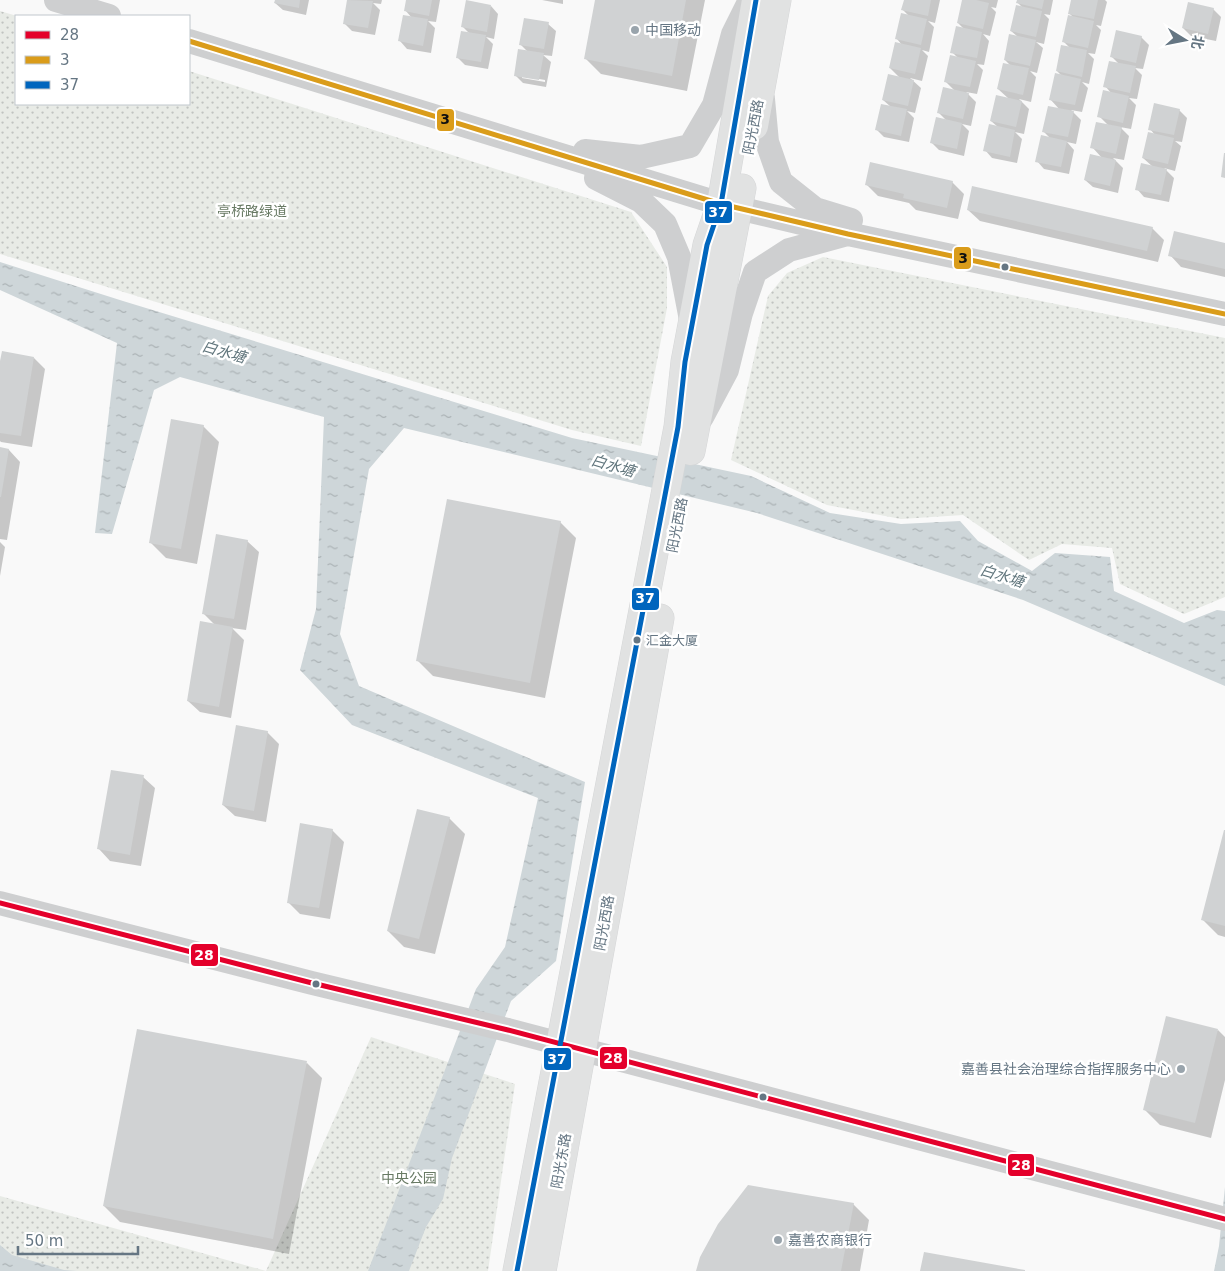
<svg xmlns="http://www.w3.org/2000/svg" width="1225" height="1271" font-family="'DejaVu Sans','Noto Sans SC',sans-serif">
<defs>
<pattern id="park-dots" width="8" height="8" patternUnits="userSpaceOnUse" patternTransform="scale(1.25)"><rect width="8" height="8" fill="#e8ebe6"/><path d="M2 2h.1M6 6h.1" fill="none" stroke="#c0c3c0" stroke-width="1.8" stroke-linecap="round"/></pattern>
<pattern id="water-ripples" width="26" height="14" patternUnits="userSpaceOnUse" patternTransform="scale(1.25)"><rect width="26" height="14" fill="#ced6d9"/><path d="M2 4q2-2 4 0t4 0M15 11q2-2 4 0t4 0" fill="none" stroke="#abb2b5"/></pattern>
</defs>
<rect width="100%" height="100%" fill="#f9f9f9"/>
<path fill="url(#park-dots)" d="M0 11 17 16 16 104H189V71L631 212 667 267V308L641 446 572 430 0 254Z
M823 257 1225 338V597L1184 614 1120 584 1112 548 1062 544 1029 560 963 515 901 519 827 505 731 460 768 296 787 273Z
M371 1037 515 1084 488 1271H0V1196L266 1271Z"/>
<path fill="url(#water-ripples)" d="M0 262 123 301 572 438 751 476 830 513 901 524 960 521 978 541 1032 571 1055 553 1110 557 1114 591 1184 623 1217 610 1225 611V686L1023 600 757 513 404 428 369 469 340 634 359 686 585 782 556 961 511 1001 452 1158 443 1199 426 1227 409 1271H368L476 989 505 947 538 798 352 725 300 670 316 609 324 417 180 377 154 390 112 534 95 533 117 343 0 290Z
M1225 1187V1271H1214L1219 1246Z
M0 1245 12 1255 64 1270 77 1271H0Z"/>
<path fill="#0003" fill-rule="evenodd" d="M276 0H309L306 15 283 10 275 3Z
M348 0H382L381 4 373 3 380 10 375 35 352 31 344 23Z
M407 0H440L436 22 428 21 435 28 431 53 407 49 400 41 412 18 405 10Z
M542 0H563V4Z
M597 0H705L687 91 601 74 586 59Z
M905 0H940L935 23 928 21 934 27 929 52 922 50 928 56 922 81 910 78 921 88 915 113 907 111 914 118 909 142 884 137 877 130 891 107 883 100 900 78 890 68 902 45 897 39 909 16 903 10Z
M963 0H998L996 8 991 7 996 12 990 36 983 34 989 41 984 65 977 64 983 70 977 94 966 92 976 102 971 126 962 124 969 131 964 156 939 150 932 143 946 120 939 113 955 91 945 81 958 58 952 52 965 30 958 23Z
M1018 0H1053L1050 15 1044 14 1049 19 1044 44 1036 42 1043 48 1037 73 1030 71 1036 77 1031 102 1019 99 1029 109 1024 134 1015 132 1022 139 1017 163 992 158 985 150 999 128 991 121 1009 99 998 89 1011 66 1005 60 1018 37 1011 31 1023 8 1017 2Z
M1072 0H1105L1107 2 1101 26 1096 25 1101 30 1095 54 1088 53 1094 59 1089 84 1082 82 1088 88 1082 112 1071 110 1081 120 1076 144 1067 142 1074 150 1069 174 1044 169 1037 161 1051 139 1043 131 1060 110 1050 99 1063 77 1057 71 1070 48 1063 41 1074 18 1069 13Z
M491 6 498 14 494 39 486 37 493 44 488 69 465 65 457 57 470 34 463 27Z
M1213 9 1221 17 1216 41 1191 36 1183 28Z
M548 24 556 31 552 56 543 55 551 62 546 87 523 83 515 75 528 52 520 44ZM522 76 545 80V82L522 78Z
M1141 37 1149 45 1143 69 1135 68 1142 75 1137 99 1129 98 1136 105 1131 129 1120 127 1129 136 1124 160 1113 158 1123 168 1118 193 1093 187 1085 180 1102 158 1092 147 1108 125 1099 116 1112 94 1105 86 1119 64 1111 56Z
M1179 110 1187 118 1182 142 1175 141 1181 146 1175 171 1164 168 1174 178 1169 202 1144 197 1137 189 1153 167 1143 158 1155 135 1150 129Z
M952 182 964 194 958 219 916 210 909 203 878 196 866 184Z
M968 210 1152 228 1164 240 1158 262 980 221Z
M1225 244V277L1181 267 1170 255Z
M34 358 45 369 32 447 1 442 0 441V369Z
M203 426 219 442 197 564 166 558 150 542Z
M0 449 9 450 20 462 7 540 0 539Z
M560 522 576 538 545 698 433 676 417 660Z
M247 541 259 552 246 630 232 628 244 640 231 718 200 712 188 701 215 625 203 613Z
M0 542 5 547 0 576Z
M267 732 279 744 266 822 235 816 223 805Z
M143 777 155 788 141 866 110 861 99 849Z
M449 818 465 834 435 954 404 947 388 931Z
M332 830 344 842 330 919 300 914 288 902Z
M1225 832V937L1218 935 1202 919Z
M1218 1030 1225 1037V1080L1211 1138 1160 1125 1145 1110Z
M307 1063 322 1078 289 1254 120 1222 104 1206Z
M853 1204 869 1220 860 1271H698Z"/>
<path fill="#d0d2d3" d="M275 0H300L299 8 274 3Z
M347 0 373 1 368 28 343 24Z
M406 0H432L429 16 404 11Z
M466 0 491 5 487 32 461 27Z
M595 0H686L672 76 584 59Z
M904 0H931L928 16 901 10Z
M962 0H976L989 3 983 29 957 23Z
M1017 0H1044L1042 9 1016 3Z
M1071 0H1098L1094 19 1068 14Z
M1188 2 1214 8 1208 34 1182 28Z
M1016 5 1042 11 1036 37 1010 31Z
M901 13 927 19 921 45 895 39Z
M403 15 428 19 423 46 398 41Z
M1068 15 1094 21 1088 48 1062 42Z
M524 18 549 22 544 49 519 45Z
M956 26 982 32 977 58 950 53Z
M1116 30 1142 36 1136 63 1110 57Z
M461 31 486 35 481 62 456 58Z
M1009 34 1036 40 1030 66 1004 60Z
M895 42 921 48 915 74 889 68Z
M1061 45 1087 50 1082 77 1056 71Z
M518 49 544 53 539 80 514 76Z
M950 55 976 61 970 87 944 82Z
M1109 61 1136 66 1130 93 1103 87Z
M1003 63 1029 68 1023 95 997 89Z
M1055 73 1081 79 1075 105 1049 100Z
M888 74 914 80 908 106 882 100Z
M943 87 969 93 963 119 937 113Z
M1103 90 1129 96 1123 123 1097 117Z
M996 95 1022 101 1016 127 990 121Z
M1154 103 1180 109 1174 135 1148 130Z
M881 104 907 109 901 136 875 130Z
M1048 106 1074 111 1068 137 1042 132Z
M936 117 962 123 957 149 930 143Z
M1096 122 1122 127 1116 154 1090 148Z
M989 124 1015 130 1010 157 983 151Z
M1148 132 1174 138 1168 164 1142 158Z
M1041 135 1067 141 1061 167 1035 162Z
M1224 153H1225V178L1221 177Z
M1090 154 1116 160 1110 186 1084 180Z
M870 162 953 181 947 208 903 198 904 194 865 185Z
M1141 163 1167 169 1161 195 1135 190Z
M972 186 1153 227 1147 251 967 210Z
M1174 231 1225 243V269L1168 256Z
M2 351 34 357 21 436 0 433V361Z
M171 419 204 425 181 549 149 543Z
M0 447 9 449 1 497H0Z
M447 499 561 521 530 683 416 661Z
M216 534 248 540 234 619 202 614Z
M200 621 233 627 219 707 187 701Z
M236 725 268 731 254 811 222 805Z
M111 770 144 775 130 855 97 849Z
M417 809 450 817 419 939 387 931Z
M300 823 333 829 319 908 287 903Z
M1224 830H1225V926L1201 920Z
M1166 1016 1218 1029 1195 1123 1143 1110Z
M137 1029 307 1061 273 1239 103 1206Z
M748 1185 854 1203 841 1271H696L700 1257 718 1224Z
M924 1252 1025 1270V1271H920Z"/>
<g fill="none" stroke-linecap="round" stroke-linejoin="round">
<defs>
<path id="major" d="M754 126 777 0
M691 451 742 188
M517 1271 678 427 685 362 707 245 721 204 756 0
M542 1271 660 618"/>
</defs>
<use href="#major" stroke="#d5d6d7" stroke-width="29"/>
<path stroke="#cecfd0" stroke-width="24" d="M56 0 109 16
M189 41 721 204 848 234 1225 314
M763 99 767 142 781 182 815 209 851 220
M585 151 641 157 690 146 714 105 733 34 750 0
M596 178 641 201 665 224 679 257 691 320
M702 417 727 370 741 313 755 272 789 250 844 235
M0 903 312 983 508 1030 1225 1219"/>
<use href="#major" stroke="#e1e2e2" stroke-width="28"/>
<defs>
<path id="bus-1" d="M0 903 312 983 508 1030 1225 1219"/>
<path id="bus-2" d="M189 41 721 204 848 234 1225 314"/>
<path id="bus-3" d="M517 1271 678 427 685 362 707 245 721 204 756 0"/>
</defs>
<use href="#bus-1" stroke="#fff" stroke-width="9"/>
<use href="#bus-2" stroke="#fff" stroke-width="9"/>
<use href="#bus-3" stroke="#fff" stroke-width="9"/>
<use href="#bus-1" stroke="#e4002b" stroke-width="5"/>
<use href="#bus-2" stroke="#da9c1a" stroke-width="5"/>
<use href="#bus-3" stroke="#0065bd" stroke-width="5"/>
</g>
<g fill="#99a4ac" stroke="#fff" stroke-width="2">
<circle cx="635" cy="30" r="5"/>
<circle cx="1181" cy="1069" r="5"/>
<circle cx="778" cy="1240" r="5"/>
</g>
<g fill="#657683" stroke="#fff" stroke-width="2">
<circle cx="1005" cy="267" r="4.5"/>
<circle cx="637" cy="640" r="4.5"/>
<circle cx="316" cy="984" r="4.5"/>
<circle cx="763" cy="1097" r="4.5"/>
</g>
<g text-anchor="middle" stroke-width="5" stroke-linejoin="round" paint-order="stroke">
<g font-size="13" fill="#657683" stroke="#fff" text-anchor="start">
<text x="646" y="645">汇金大厦</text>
</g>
<g font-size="14" fill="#657683" stroke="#fff" text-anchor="start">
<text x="645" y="35">中国移动</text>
<text x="1171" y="1074" text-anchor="end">嘉善县社会治理综合指挥服务中心</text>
<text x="788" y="1245">嘉善农商银行</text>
</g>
<g font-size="14" fill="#657683" stroke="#fff">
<text transform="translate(753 127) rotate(-79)" y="5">阳光西路</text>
<text transform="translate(677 525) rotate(-79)" y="5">阳光西路</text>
<text transform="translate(604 923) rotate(-80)" y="5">阳光西路</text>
<text transform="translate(561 1161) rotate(-80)" y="5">阳光东路</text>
</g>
<g font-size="14" fill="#687a64" stroke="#fff">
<text x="252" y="216">亭桥路绿道</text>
<text x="409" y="1183">中央公园</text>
</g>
<g font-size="15" font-style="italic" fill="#60757c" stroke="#fff">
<text transform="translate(224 352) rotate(16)" y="5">白水塘</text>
<text transform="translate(613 466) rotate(16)" y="5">白水塘</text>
<text transform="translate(1002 576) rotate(17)" y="5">白水塘</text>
</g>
</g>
<g stroke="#fff" stroke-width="2">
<rect x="436" y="108" width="19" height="24" rx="5" fill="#da9c1a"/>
<rect x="704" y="200" width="29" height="24" rx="5" fill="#0065bd"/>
<rect x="953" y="246" width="19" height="24" rx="5" fill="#da9c1a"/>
<rect x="631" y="587" width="29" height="24" rx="5" fill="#0065bd"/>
<rect x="190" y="943" width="29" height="24" rx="5" fill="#e4002b"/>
<rect x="599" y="1046" width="29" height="24" rx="5" fill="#e4002b"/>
<rect x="543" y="1047" width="29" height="24" rx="5" fill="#0065bd"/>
<rect x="1007" y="1153" width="28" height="24" rx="5" fill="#e4002b"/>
</g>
<g font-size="14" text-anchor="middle" font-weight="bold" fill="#fff">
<text x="718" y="217">37</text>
<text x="645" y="603">37</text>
<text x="204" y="960">28</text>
<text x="613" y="1063">28</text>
<text x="557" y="1064">37</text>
<text x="1021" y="1170">28</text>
</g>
<g font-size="14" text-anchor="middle" font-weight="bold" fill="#111">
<text x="445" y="124">3</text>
<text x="963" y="263">3</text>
</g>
<rect x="15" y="15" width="175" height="90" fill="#ffffff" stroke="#c1c8cd"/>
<rect x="25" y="31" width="25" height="8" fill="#e4002b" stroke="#c1c8cd"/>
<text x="60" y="40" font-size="15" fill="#657683">28</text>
<rect x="25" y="56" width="25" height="8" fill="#da9c1a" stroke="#c1c8cd"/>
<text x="60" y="65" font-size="15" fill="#657683">3</text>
<rect x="25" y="81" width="25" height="8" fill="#0065bd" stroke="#c1c8cd"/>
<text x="60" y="90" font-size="15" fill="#657683">37</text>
<g transform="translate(1185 40) rotate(100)" stroke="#ffffff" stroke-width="4" paint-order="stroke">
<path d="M0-4L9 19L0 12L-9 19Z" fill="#657683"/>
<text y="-8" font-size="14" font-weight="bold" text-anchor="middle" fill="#657683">北</text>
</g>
<path d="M18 1246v8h120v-8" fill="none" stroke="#657683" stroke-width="2.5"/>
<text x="25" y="1246" font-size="15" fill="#657683" stroke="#ffffff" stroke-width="4" paint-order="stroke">50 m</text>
</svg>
